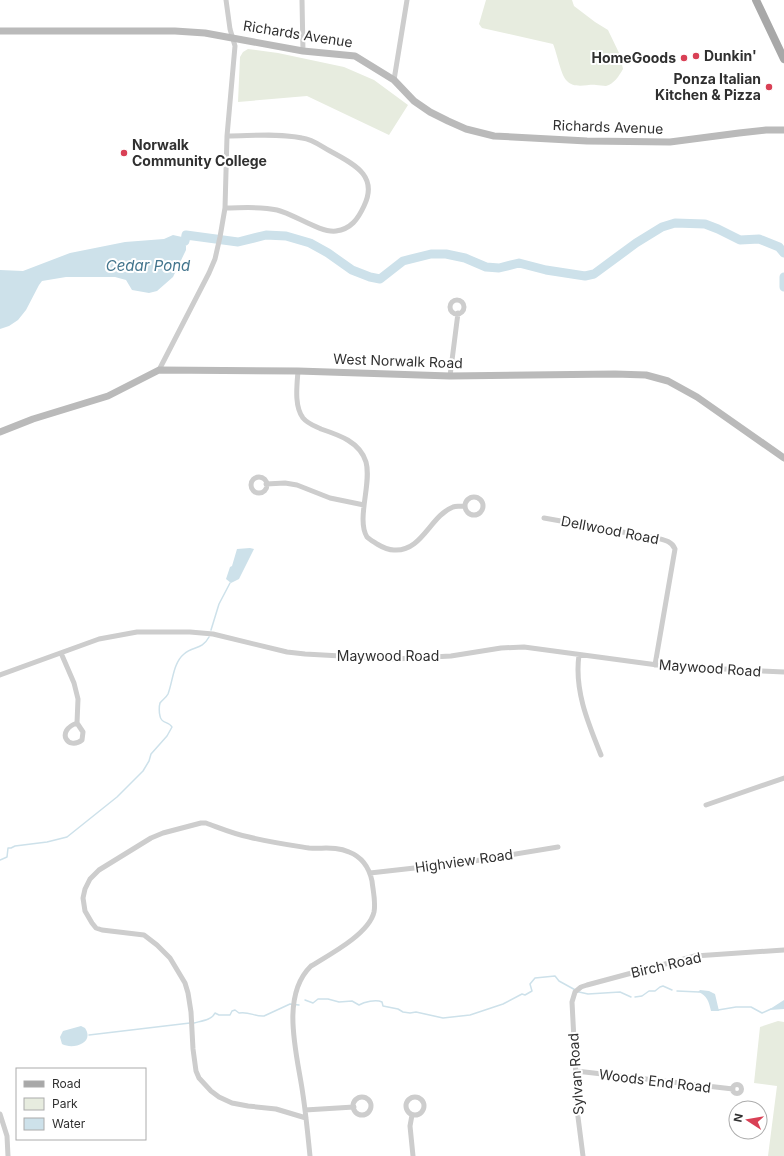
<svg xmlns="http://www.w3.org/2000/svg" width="784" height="1156" font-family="Inter,sans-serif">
<rect width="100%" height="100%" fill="#fff"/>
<path fill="#e7ecdf" d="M486 0H572L574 6 595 22 608 30 620 55 623 69C619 76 614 84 606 86 603 86 599 85 596 85 588 84 574 89 567 81 561 76 557 53 553 44L482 28 479 24Z
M248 49 278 53 344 67 374 80 408 105 389 135 307 96 238 102 240 57 243 52Z
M778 1021 784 1022V1156H768L777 1086 754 1083 760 1027Z"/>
<path fill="#cde1ea" d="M173 235 182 237 186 246V250L173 277 157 291 149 293 132 290 126 280 115 277H66L42 281 39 285 26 310 18 320 9 326 0 329V270L23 271 70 253 125 242 164 239Z
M250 548 254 549 239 579 231 583 226 579 230 567 232 566 237 549Z
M700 990 709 991 715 994 719 1011H711C709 1002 707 995 698 992Z
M784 1000V1009L770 1010V1009Z
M81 1026 85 1028C95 1043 73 1050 62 1044L60 1037 63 1031Z"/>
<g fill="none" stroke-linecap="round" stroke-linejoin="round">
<path stroke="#cde1ea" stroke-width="1.5" d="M211 630 219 604 230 583
M0 860 7 857 8 848H11L15 846 47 842 67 837 117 797 143 771 149 761 151 754 167 736 172 727C169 721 161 724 160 716 159 713 159 706 160 703 162 700 166 698 168 694 173 681 173 663 184 654 193 646 202 650 209 637
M677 991 699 992
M635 997 642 996 649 991H655L660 987 663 986 672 990
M305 1000 313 1003 318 999H328L339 1002 352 1001 359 1005C364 1002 376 999 382 1002L383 1006 398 1009 403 1012 410 1013 416 1012 443 1018 470 1015 503 1004 522 994 525 995 532 991 530 984 535 978 555 976 559 981 579 992 588 994 620 992 631 997
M718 1010 736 1007H751L762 1013 771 1009
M194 1023C201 1021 212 1020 215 1013L219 1015H230L232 1011 235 1010 239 1013C249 1011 255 1017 264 1016L290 1004 299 1005
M89 1035 190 1023"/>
<path stroke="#cde1ea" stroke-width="9" d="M185 241 186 235 238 242 266 235 286 236 310 243 328 253 352 270 370 277 380 279 403 261 431 254H446L465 258 486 267 499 268 519 263 546 270 585 276 594 274 636 243 662 227 675 223 705 224 718 229 740 240 759 239 779 247 784 253
M784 277V287"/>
<path stroke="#cdcdcd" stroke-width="5" d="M302 0 303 51
M394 80 407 0
M225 208C242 208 260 206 277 210 294 214 320 233 336 231 351 229 358 219 364 206 379 175 353 164 330 151 321 146 312 139 302 138 278 133 251 136 227 136
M450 307a7 7 0 1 1 14 0a7 7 0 1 1-14 0Z
M159 370 209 273 215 259 220 237 225 208 227 136 235 46 230 29 226 0
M298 371C297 385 294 406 303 418 308 424 315 426 321 429 339 435 360 442 366 462 372 483 356 519 367 537 369 539 374 542 377 544 382 547 388 550 394 550 422 552 430 516 453 507 457 506 461 506 465 506
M450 376 458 313
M251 485a8 8 0 1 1 16 0a8 8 0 1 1-16 0Z
M266 484 285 483 297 485 330 498 364 505
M465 506a9 9 0 1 1 18 0a9 9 0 1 1-18 0Z
M544 518 656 538C664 540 672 541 675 549L655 665
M61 653 74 683 78 699 77 723 83 732 82 740C68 751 55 731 77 723
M579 655C574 690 588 723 601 755
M0 675 99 639 137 632H190L213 634 287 652 305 654 395 659 451 656 501 648 524 647 665 666 784 672
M706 805 784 778
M370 873 468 862 558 847
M576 1071 733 1089
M732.5 1089a4.5 4.5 0 1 1 9 0a4.5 4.5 0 1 1-9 0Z
M406 1106a9 9 0 1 1 18 0a9 9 0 1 1-18 0Z
M353 1106a9 9 0 1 1 18 0a9 9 0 1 1-18 0Z
M305 1110 354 1107
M0 1114 7 1136 8 1156
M412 1115 410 1126 413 1156
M306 1118 276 1109 248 1106 232 1103 219 1097 211 1091 199 1078 196 1071 193 1049 191 1012 188 993 185 983 170 958 157 945 144 935 102 930 96 928 92 923 85 911 83 898 85 889 90 879 99 870 151 838 163 833 201 823H206C220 828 234 834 249 837 269 842 290 845 309 848 323 849 336 846 349 852 362 857 369 867 372 881 373 891 376 902 374 912 369 934 329 955 311 966 279 997 298 1057 303 1095 306 1115 308 1136 310 1156
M583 1156 578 1117 572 1002 575 992 581 987 587 985 695 956 784 950"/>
<path stroke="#bababa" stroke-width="7" d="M0 31H175L205 33 303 51 355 56 394 80 414 101 430 112 448 121 466 129 494 136 587 141 670 142 739 133 766 130H784
M0 432 33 419 108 396 159 370 298 371 450 376 615 374 646 375 668 381 697 397 784 458"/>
<path stroke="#a8a8a8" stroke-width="8" d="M756 0 784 59"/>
</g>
<g fill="#d94055" stroke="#fff" stroke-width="1.5">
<circle cx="696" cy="56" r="4"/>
<circle cx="684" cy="58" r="4"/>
<circle cx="769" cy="87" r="4"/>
<circle cx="124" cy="153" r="4"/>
</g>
<g text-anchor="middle" stroke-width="4" stroke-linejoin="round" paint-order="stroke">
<g font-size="14" fill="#303030" stroke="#fff">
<text transform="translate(298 34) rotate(9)" y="5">Richards Avenue</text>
<text transform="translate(608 127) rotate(2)" y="5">Richards Avenue</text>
<text transform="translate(398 361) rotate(2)" y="5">West Norwalk Road</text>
<text transform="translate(610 530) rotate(11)" y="5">Dellwood Road</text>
<text x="388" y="661">Maywood Road</text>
<text transform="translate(710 668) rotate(4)" y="5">Maywood Road</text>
<text transform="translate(464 861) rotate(-8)" y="5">Highview Road</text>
<text transform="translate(666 965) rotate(-13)" y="5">Birch Road</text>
<text transform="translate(576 1074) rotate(-94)" y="5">Sylvan Road</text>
<text transform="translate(655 1081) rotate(7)" y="5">Woods End Road</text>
</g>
<g font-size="14" font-weight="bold" fill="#303030" stroke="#fff" text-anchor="start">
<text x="704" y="61">Dunkin'</text>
<text x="676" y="63" text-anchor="end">HomeGoods</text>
<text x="761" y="84" text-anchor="end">Ponza Italian<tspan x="761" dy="16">Kitchen &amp; Pizza</tspan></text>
<text x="132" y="150">Norwalk<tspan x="132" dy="16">Community College</tspan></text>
</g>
<g font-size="15" font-style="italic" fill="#43758d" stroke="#fff">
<text x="148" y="271">Cedar Pond</text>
</g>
</g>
<rect x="16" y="1068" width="130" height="72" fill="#ffffff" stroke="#acacac"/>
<rect x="24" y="1081" width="20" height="6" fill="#a8a8a8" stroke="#acacac"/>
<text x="52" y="1088" font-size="12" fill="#303030">Road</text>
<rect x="24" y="1098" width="20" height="12" fill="#e7ecdf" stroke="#acacac"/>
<text x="52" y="1108" font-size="12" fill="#303030">Park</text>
<rect x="24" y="1118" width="20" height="12" fill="#cde1ea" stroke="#acacac"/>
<text x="52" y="1128" font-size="12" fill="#303030">Water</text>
<g transform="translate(748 1120) rotate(282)"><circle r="19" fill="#ffffff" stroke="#acacac"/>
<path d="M0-3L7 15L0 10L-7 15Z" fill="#d94055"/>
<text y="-6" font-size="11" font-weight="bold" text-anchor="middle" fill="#303030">N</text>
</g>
</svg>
